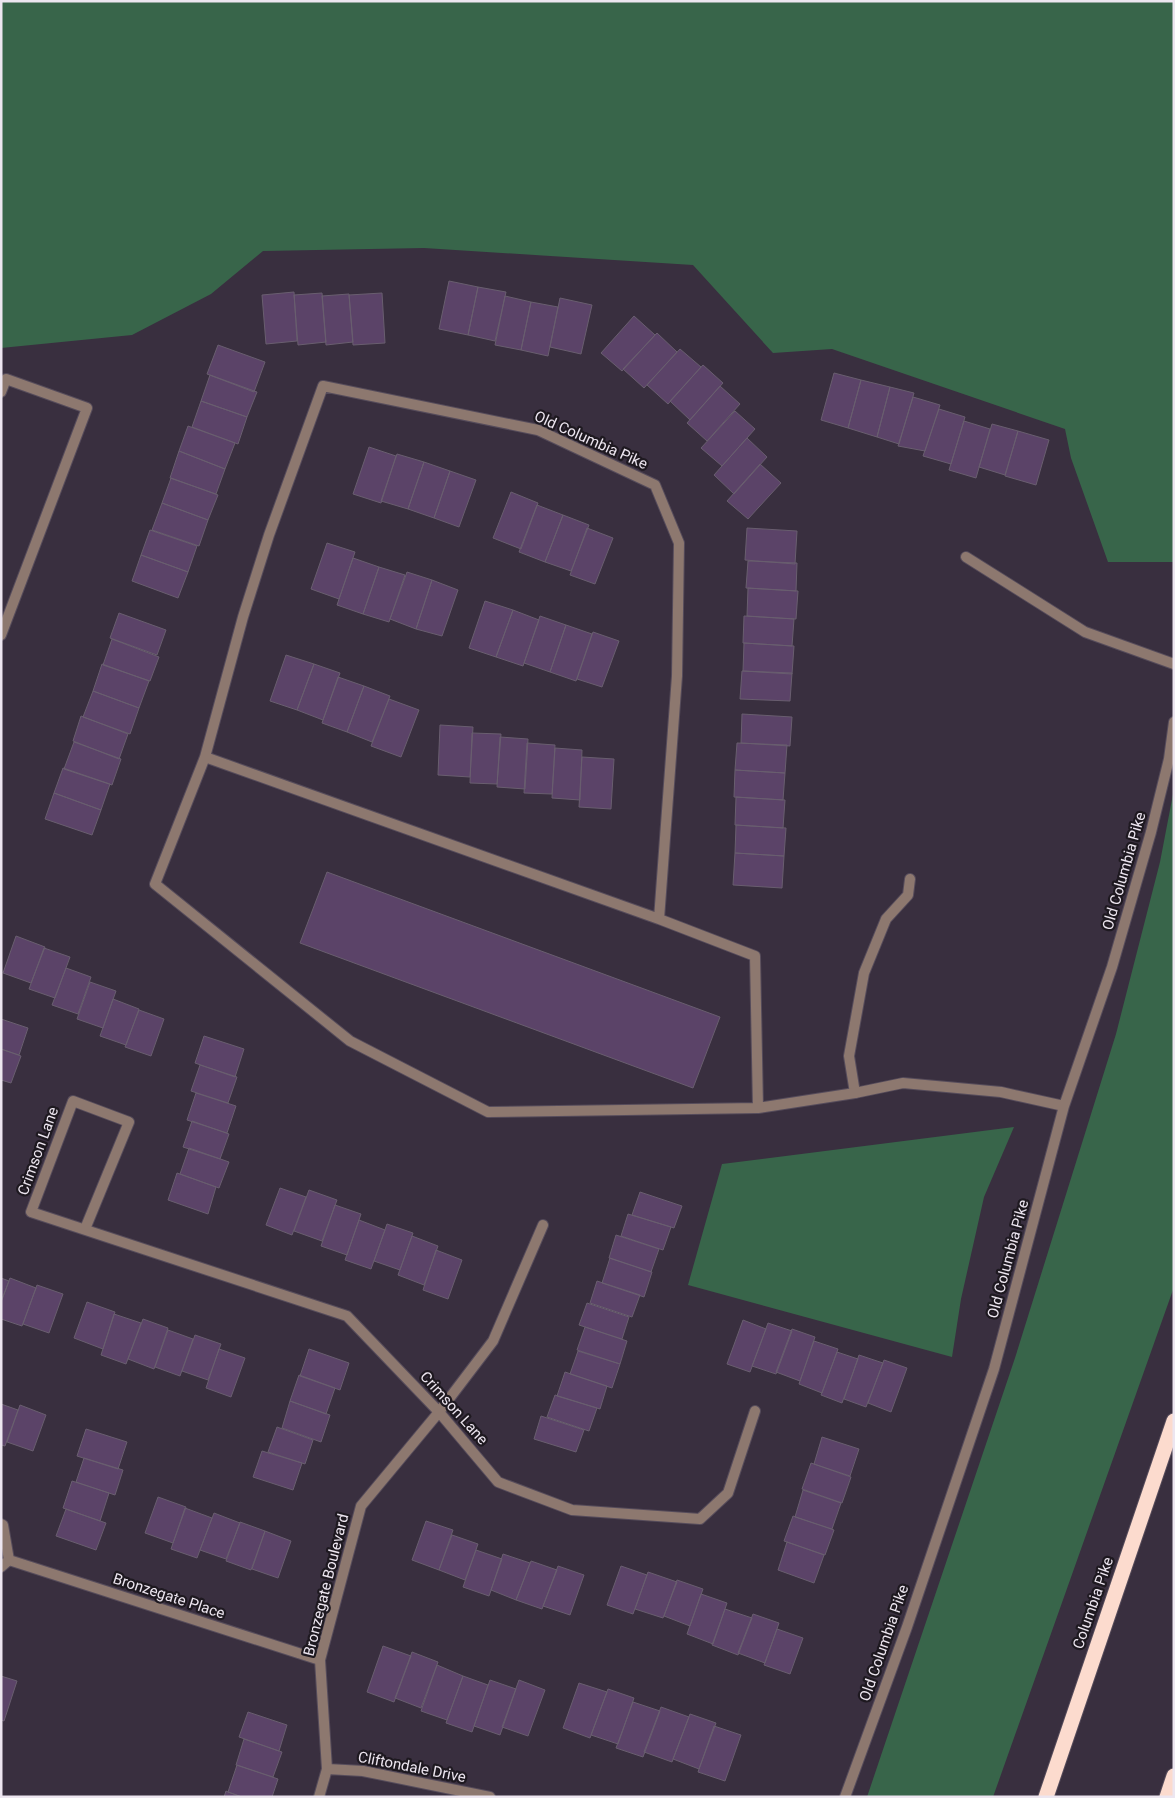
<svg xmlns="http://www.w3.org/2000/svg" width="1175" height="1798" font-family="Roboto,sans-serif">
<rect width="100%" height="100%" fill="#392f3f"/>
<path fill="#38654a" d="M1 1H1174V562H1108L1071 458 1065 429 832 349 773 353 693 265 424 248 263 251 211 294 132 335 1 348Z
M1174 789V1287L993 1797H867L1015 1358 1116 1034 1160 862Z
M1014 1127 984 1197 961 1299 952 1357 688 1285 722 1164Z"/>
<path fill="#5b4368" stroke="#695e6f" d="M449 281 478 287 468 335 439 329Z
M478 287 506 292 495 341 468 335Z
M294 292 297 341 266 344 262 295Z
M322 293 326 342 298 345 294 295Z
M382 293 385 343 353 345 349 295Z
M349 294 353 342 326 345 322 296Z
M505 296 531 302 521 350 495 345Z
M560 298 592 305 581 354 550 347Z
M531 302 558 307 548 356 521 350Z
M634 316 655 335 622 371 601 353Z
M657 333 677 352 644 388 623 369Z
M218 345 265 362 254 392 207 374Z
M680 349 701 367 668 404 647 385Z
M703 365 723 383 690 420 670 401Z
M834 373 861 380 848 428 821 420Z
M210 375 257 392 247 417 201 401Z
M861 380 890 387 877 437 848 428Z
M720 386 740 404 707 441 687 423Z
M890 387 914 393 899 444 877 437Z
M913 397 940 405 925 451 898 446Z
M201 401 247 417 238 444 192 427Z
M939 409 965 417 951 464 923 456Z
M735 411 755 429 722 466 701 448Z
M964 421 990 429 976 478 949 470Z
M992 424 1018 431 1005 475 979 467Z
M188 426 235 443 225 469 179 451Z
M1018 431 1049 440 1036 485 1005 476Z
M747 438 767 457 734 494 714 475Z
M369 447 396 456 381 503 353 494Z
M179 451 225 469 216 494 170 478Z
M397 454 424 462 408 509 381 501Z
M424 462 450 471 434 518 408 509Z
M760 464 781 483 748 519 727 501Z
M450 471 476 480 459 527 434 518Z
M171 478 218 495 208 520 162 503Z
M511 492 538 503 521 549 493 538Z
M162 503 208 520 199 546 152 530Z
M537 505 563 515 545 562 519 552Z
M563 515 589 525 571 571 545 562Z
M587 528 613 538 595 584 570 575Z
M747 528 797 531 795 564 745 560Z
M150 530 197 546 188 572 141 555Z
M327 543 355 552 339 599 311 589Z
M141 555 188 572 178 598 132 581Z
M353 558 379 567 363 614 337 605Z
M748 561 797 563 796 591 746 588Z
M379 567 405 575 389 622 363 614Z
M407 572 432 580 416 629 390 619Z
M432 580 458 590 442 636 416 629Z
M748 588 798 591 796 619 747 616Z
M485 601 513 610 496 657 469 648Z
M513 610 539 620 523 666 496 657Z
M119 613 166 630 157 655 110 638Z
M540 616 566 625 550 672 524 663Z
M744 616 794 619 792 646 743 643Z
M566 625 592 634 576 681 550 672Z
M593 632 619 641 602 687 577 679Z
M112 639 159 657 150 681 103 665Z
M744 643 794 646 792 674 743 671Z
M286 655 314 664 297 710 270 701Z
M102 664 149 681 139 708 93 691Z
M314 664 340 673 323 720 297 710Z
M742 671 792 673 790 701 740 699Z
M338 677 364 686 347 732 322 723Z
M364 686 390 696 372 742 347 732Z
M93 691 139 708 130 734 83 717Z
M389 699 419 710 401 757 371 746Z
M742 714 792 717 790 746 741 743Z
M81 716 128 734 119 759 73 741Z
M440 725 473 727 470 777 438 775Z
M472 733 501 734 497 784 470 783Z
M500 737 528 739 525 789 497 787Z
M74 742 121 759 112 785 64 769Z
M527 743 555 745 552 794 524 793Z
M737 743 787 745 785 773 735 770Z
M555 748 582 750 580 800 552 798Z
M582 757 614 759 611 809 579 807Z
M63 768 110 784 101 810 54 793Z
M735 770 785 773 783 800 734 797Z
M54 793 101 810 92 835 45 819Z
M736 797 785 800 783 828 735 825Z
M736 825 786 828 784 856 735 853Z
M735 853 784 856 782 888 733 885Z
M327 872 720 1017 693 1088 300 943Z
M16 936 45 947 31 983 3 973Z
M44 948 70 957 55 998 29 989Z
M66 968 91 977 78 1014 52 1005Z
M90 982 116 991 103 1028 77 1019Z
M113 999 139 1009 126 1045 100 1036Z
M139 1010 164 1019 151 1056 125 1047Z
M1 1019 28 1028 19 1055 1 1049Z
M204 1036 244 1049 235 1077 195 1063Z
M1 1049 21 1056 11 1083 1 1080Z
M200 1065 237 1077 228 1103 191 1091Z
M196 1093 236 1106 227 1133 187 1120Z
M192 1121 229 1134 220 1159 183 1147Z
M189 1148 229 1162 219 1188 180 1174Z
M177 1173 216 1187 208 1214 168 1200Z
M280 1188 306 1197 292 1235 266 1225Z
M309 1190 337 1200 322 1241 294 1231Z
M640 1192 682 1206 674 1228 632 1215Z
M335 1205 361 1214 347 1255 321 1246Z
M628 1214 671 1227 663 1250 621 1236Z
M359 1220 385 1230 371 1269 345 1260Z
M387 1224 413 1233 400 1270 374 1261Z
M616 1235 659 1249 651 1272 609 1258Z
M412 1236 438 1246 424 1285 398 1275Z
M436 1250 462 1260 448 1299 423 1290Z
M610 1258 652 1272 644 1297 602 1283Z
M1 1278 9 1281 1 1302Z
M10 1278 36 1288 22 1326 1 1319V1302Z
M597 1281 640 1295 632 1317 590 1303Z
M37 1285 63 1294 49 1333 23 1324Z
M87 1302 115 1312 103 1349 74 1338Z
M587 1303 629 1317 622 1339 579 1325Z
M114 1314 141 1323 126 1364 101 1355Z
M143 1319 168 1328 154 1369 128 1359Z
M743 1320 766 1329 750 1372 727 1364Z
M768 1323 792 1331 776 1374 752 1366Z
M585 1327 627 1341 620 1364 577 1350Z
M792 1329 815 1337 800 1381 776 1372Z
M168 1330 193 1339 180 1376 155 1367Z
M195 1335 221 1344 208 1380 182 1371Z
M814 1341 838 1349 822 1393 799 1384Z
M219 1349 245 1358 231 1397 206 1388Z
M309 1349 349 1363 340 1390 300 1376Z
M578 1351 620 1364 612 1388 570 1374Z
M837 1352 858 1359 842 1403 821 1395Z
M859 1355 883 1363 866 1407 844 1399Z
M884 1360 907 1368 891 1412 868 1403Z
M565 1372 607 1386 600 1409 557 1396Z
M299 1375 335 1388 326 1414 290 1401Z
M555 1395 597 1408 589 1431 547 1417Z
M290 1401 330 1415 321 1442 282 1428Z
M1 1404 18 1410 5 1446 1 1445Z
M20 1405 46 1415 33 1451 7 1442Z
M541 1416 584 1430 576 1452 534 1439Z
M277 1427 313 1440 305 1464 268 1452Z
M86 1429 127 1442 118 1469 77 1456Z
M822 1437 859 1449 850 1476 814 1464Z
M262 1451 302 1463 293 1490 253 1477Z
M84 1458 123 1470 115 1495 76 1482Z
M811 1463 851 1477 842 1503 802 1489Z
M72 1481 109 1493 100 1521 63 1508Z
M803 1490 841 1503 832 1529 795 1517Z
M158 1497 186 1507 173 1543 145 1533Z
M185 1508 212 1518 197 1558 171 1549Z
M66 1509 106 1523 96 1550 56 1536Z
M214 1513 240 1523 226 1559 200 1550Z
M793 1516 834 1530 825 1555 784 1541Z
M426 1521 453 1530 439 1570 412 1560Z
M240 1522 265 1531 251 1570 226 1561Z
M265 1531 291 1541 278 1578 252 1569Z
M452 1535 478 1544 465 1580 439 1570Z
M787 1542 824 1555 814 1583 778 1570Z
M476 1550 502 1559 489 1596 463 1587Z
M503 1554 530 1563 516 1600 491 1590Z
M531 1561 557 1570 542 1609 516 1600Z
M558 1566 584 1575 570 1615 543 1606Z
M621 1566 647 1575 633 1614 607 1605Z
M648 1572 677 1582 663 1618 635 1609Z
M677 1580 703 1589 690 1626 664 1616Z
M701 1594 727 1603 713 1644 687 1634Z
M725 1609 752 1618 738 1655 712 1645Z
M753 1614 779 1623 765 1663 738 1653Z
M777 1629 803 1638 790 1674 764 1665Z
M383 1646 411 1656 394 1702 367 1692Z
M412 1652 438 1662 421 1708 395 1698Z
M437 1665 463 1676 447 1720 421 1711Z
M1 1676 17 1681 4 1721 1 1720Z
M463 1676 488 1685 472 1732 446 1723Z
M490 1680 516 1689 500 1735 474 1726Z
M519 1680 545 1690 528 1736 502 1727Z
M579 1683 607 1692 590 1738 563 1728Z
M608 1689 634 1698 618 1744 591 1735Z
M633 1702 660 1711 643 1757 616 1748Z
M661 1707 689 1717 672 1762 644 1752Z
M248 1712 287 1725 279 1751 239 1737Z
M690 1714 716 1723 699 1769 673 1759Z
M714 1726 741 1735 725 1781 698 1772Z
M244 1739 282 1752 273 1777 236 1765Z
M237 1765 278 1779 272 1797H242L228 1792Z
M226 1791 228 1792 242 1797H224Z"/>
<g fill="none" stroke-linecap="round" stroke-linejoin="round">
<defs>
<path id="lane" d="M1 392 6 379 87 408 1 635
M855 1093 849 1056 864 973 886 919 908 895 910 879"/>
<path id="street" d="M966 557 1085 632 1174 664
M205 757 659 919 755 956 758 1108
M659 919 677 676 679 543 655 485 538 430 323 386 269 535 243 617 205 757 155 884 350 1041 488 1112 758 1108 855 1093 903 1083 1001 1092 1064 1106
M85 1229 129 1122 73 1101 31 1212 347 1316 439 1412 498 1482 572 1510 700 1519 728 1493 755 1411
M1 1524 3 1525 9 1560
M9 1560 320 1660
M1 1567 9 1560
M327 1769 363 1771 490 1797
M319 1797 327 1769 320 1660 361 1506 439 1412 493 1341 543 1225
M845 1797 907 1627 994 1369 1064 1106 1112 967 1151 832 1169 759 1174 722"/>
<path id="highway" d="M1046 1797 1174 1421
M1167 1797 1174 1776"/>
</defs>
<use href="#lane" stroke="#564c5b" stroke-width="12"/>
<use href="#street" stroke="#564c5b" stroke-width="12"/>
<use href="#highway" stroke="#564c5b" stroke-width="17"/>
<use href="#lane" stroke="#8d786f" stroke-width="10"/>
<use href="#street" stroke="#8d786f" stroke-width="10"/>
<use href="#highway" stroke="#fcdbce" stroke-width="15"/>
</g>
<g text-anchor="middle" stroke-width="4.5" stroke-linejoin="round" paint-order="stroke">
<g font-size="15" fill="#ede6f0" stroke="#1e1920">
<text transform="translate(591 440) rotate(24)" y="5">Old Columbia Pike</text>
<text transform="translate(1124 871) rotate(-74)" y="5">Old Columbia Pike</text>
<text transform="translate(38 1151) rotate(-70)" y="5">Crimson Lane</text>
<text transform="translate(1008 1259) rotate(-75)" y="5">Old Columbia Pike</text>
<text transform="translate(454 1408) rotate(48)" y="5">Crimson Lane</text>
<text transform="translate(326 1585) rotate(-76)" y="5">Bronzegate Boulevard</text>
<text transform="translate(169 1596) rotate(18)" y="5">Bronzegate Place</text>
<text transform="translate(1093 1603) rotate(-71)" y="5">Columbia Pike</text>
<text transform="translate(884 1643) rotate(-71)" y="5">Old Columbia Pike</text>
<text transform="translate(412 1767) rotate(11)" y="5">Cliftondale Drive</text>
</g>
</g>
<rect width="1175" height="1798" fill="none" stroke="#ede6f0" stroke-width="5"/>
</svg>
